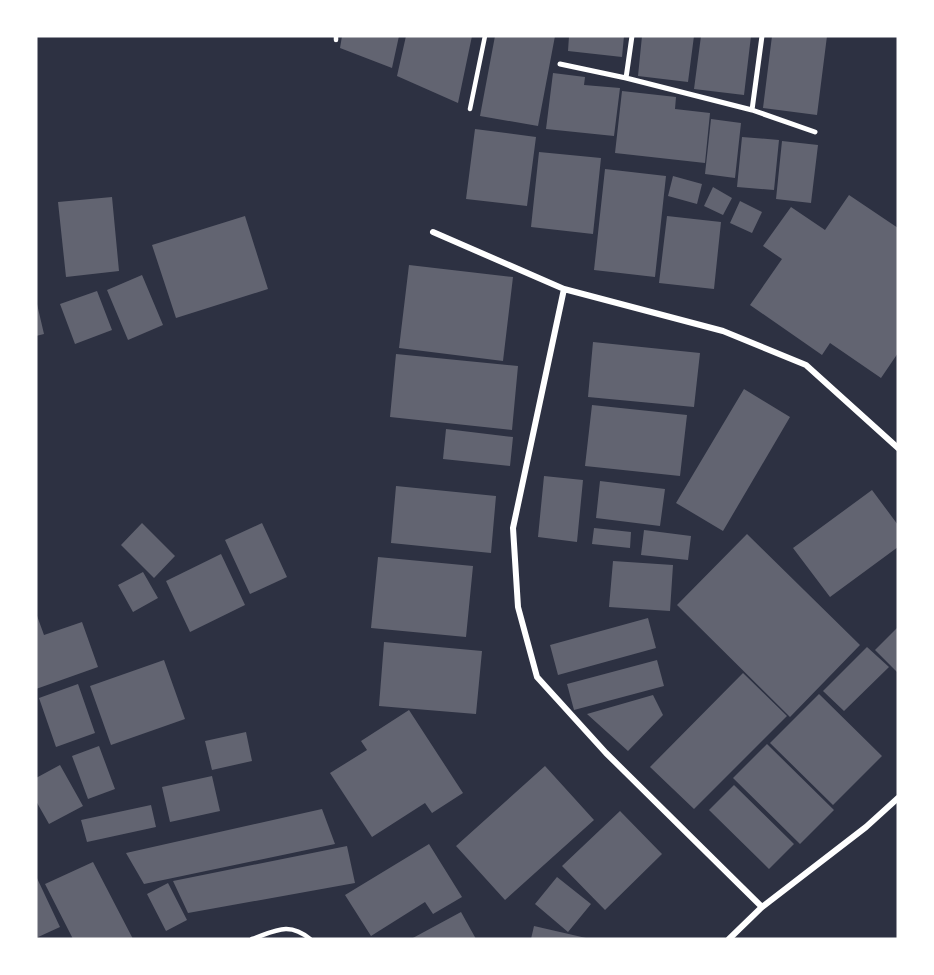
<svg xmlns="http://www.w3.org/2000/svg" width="934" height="975" font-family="Lato,sans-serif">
<rect width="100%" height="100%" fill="#2d3142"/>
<path fill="#626471" d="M342 36H399L392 68 340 48Z
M406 36H472L458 103 397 76Z
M495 36H555L538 126 480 116Z
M569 36H624L622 57 568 51Z
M642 36H694L688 82 638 76Z
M701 36H751L744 95 694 89Z
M772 36H827L817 115 763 108Z
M553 73 585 77 584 85 620 88 614 136 546 129Z
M622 91 676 97 675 109 710 113 705 163 615 153Z
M711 119 741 123 735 178 705 174Z
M475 129 536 137 527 206 466 199Z
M742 137 779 140 774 190 737 187Z
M782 141 818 145 811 203 776 199Z
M539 152 601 158 593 234 531 227Z
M605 169 666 176 655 277 594 270Z
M673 176 702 184 697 204 668 196Z
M713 187 732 198 723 215 704 206Z
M849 195 898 228V353L881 378 830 343 822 355 750 305 782 259 763 246 791 207 825 230Z
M112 197 119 271 66 277 58 202Z
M740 201 762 212 752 233 730 223Z
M245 216 268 289 176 318 152 245Z
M667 216 721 222 714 289 659 283Z
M409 265 513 277 503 361 399 348Z
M142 275 163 325 128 340 107 290Z
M97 291 112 330 75 344 60 304Z
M37 304 44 334 36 336V305Z
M593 342 700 353 694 407 588 397Z
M396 354 518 366 512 430 390 417Z
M744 389 790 417 723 531 676 503Z
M592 405 687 415 680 476 585 466Z
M446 429 513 437 510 466 443 459Z
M544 476 583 480 577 542 538 537Z
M600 481 665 489 660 526 596 518Z
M396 486 496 496 491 553 391 543Z
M872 490 898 525V547L830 597 793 548Z
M142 523 175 556 154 578 121 545Z
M262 523 287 577 250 594 225 540Z
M594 528 631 532 630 548 592 544Z
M644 530 691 536 688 560 641 555Z
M747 534 860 645 790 717 677 605Z
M221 554 245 605 190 632 166 581Z
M378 557 473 566 466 637 371 628Z
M613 561 673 565 670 611 609 607Z
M143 572 158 598 133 612 118 585Z
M36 613 44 635 82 622 98 667 36 689Z
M648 618 656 648 558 675 550 645Z
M898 627V673L875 650Z
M384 642 482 651 476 714 379 706Z
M867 647 889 667 844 711 823 691Z
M164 660 185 719 111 745 90 686Z
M657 660 664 686 574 710 567 684Z
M743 673 787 716 694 809 650 767Z
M78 684 95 733 56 747 39 698Z
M819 694 882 756 833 805 770 743Z
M653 695 663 715 628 751 587 714Z
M409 710 463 793 432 813 425 803 372 837 330 773 367 750 361 741Z
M246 732 252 761 212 770 205 741Z
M767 744 834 810 800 844 733 778Z
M99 746 115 789 88 799 72 756Z
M60 765 83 806 49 824 36 801V778Z
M545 766 594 820 505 900 456 846Z
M212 776 220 811 170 822 162 787Z
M734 785 794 844 769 869 709 810Z
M151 805 156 827 87 842 81 820Z
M322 809 335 844 144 884 126 853Z
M620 811 662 854 605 910 562 866Z
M429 844 462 897 433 914 425 902 371 936 345 895Z
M347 846 355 883 188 913 173 881Z
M93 862 133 939H73L45 884Z
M36 876 60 927 36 938Z
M557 877 591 904 568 932 535 904Z
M168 883 187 920 166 931 147 894Z
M461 912 476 939H411Z
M534 926 586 938V939H531Z"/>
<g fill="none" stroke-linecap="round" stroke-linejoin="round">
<path stroke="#fff" stroke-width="4.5" d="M336 40V36
M470 109 485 36
M252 939C275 931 289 921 310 939"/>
<path stroke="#fff" stroke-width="5" d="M560 64 626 78 752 110 815 132
M626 78 632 36
M752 110 762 36"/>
<path stroke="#fff" stroke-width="6" d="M433 232 564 289 723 331 806 365 898 448
M564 289 513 528 518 607 537 677 606 753 762 907
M729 939 762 907 866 827 898 798"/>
</g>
<rect width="934" height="975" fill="none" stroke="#ffffff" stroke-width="75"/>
</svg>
